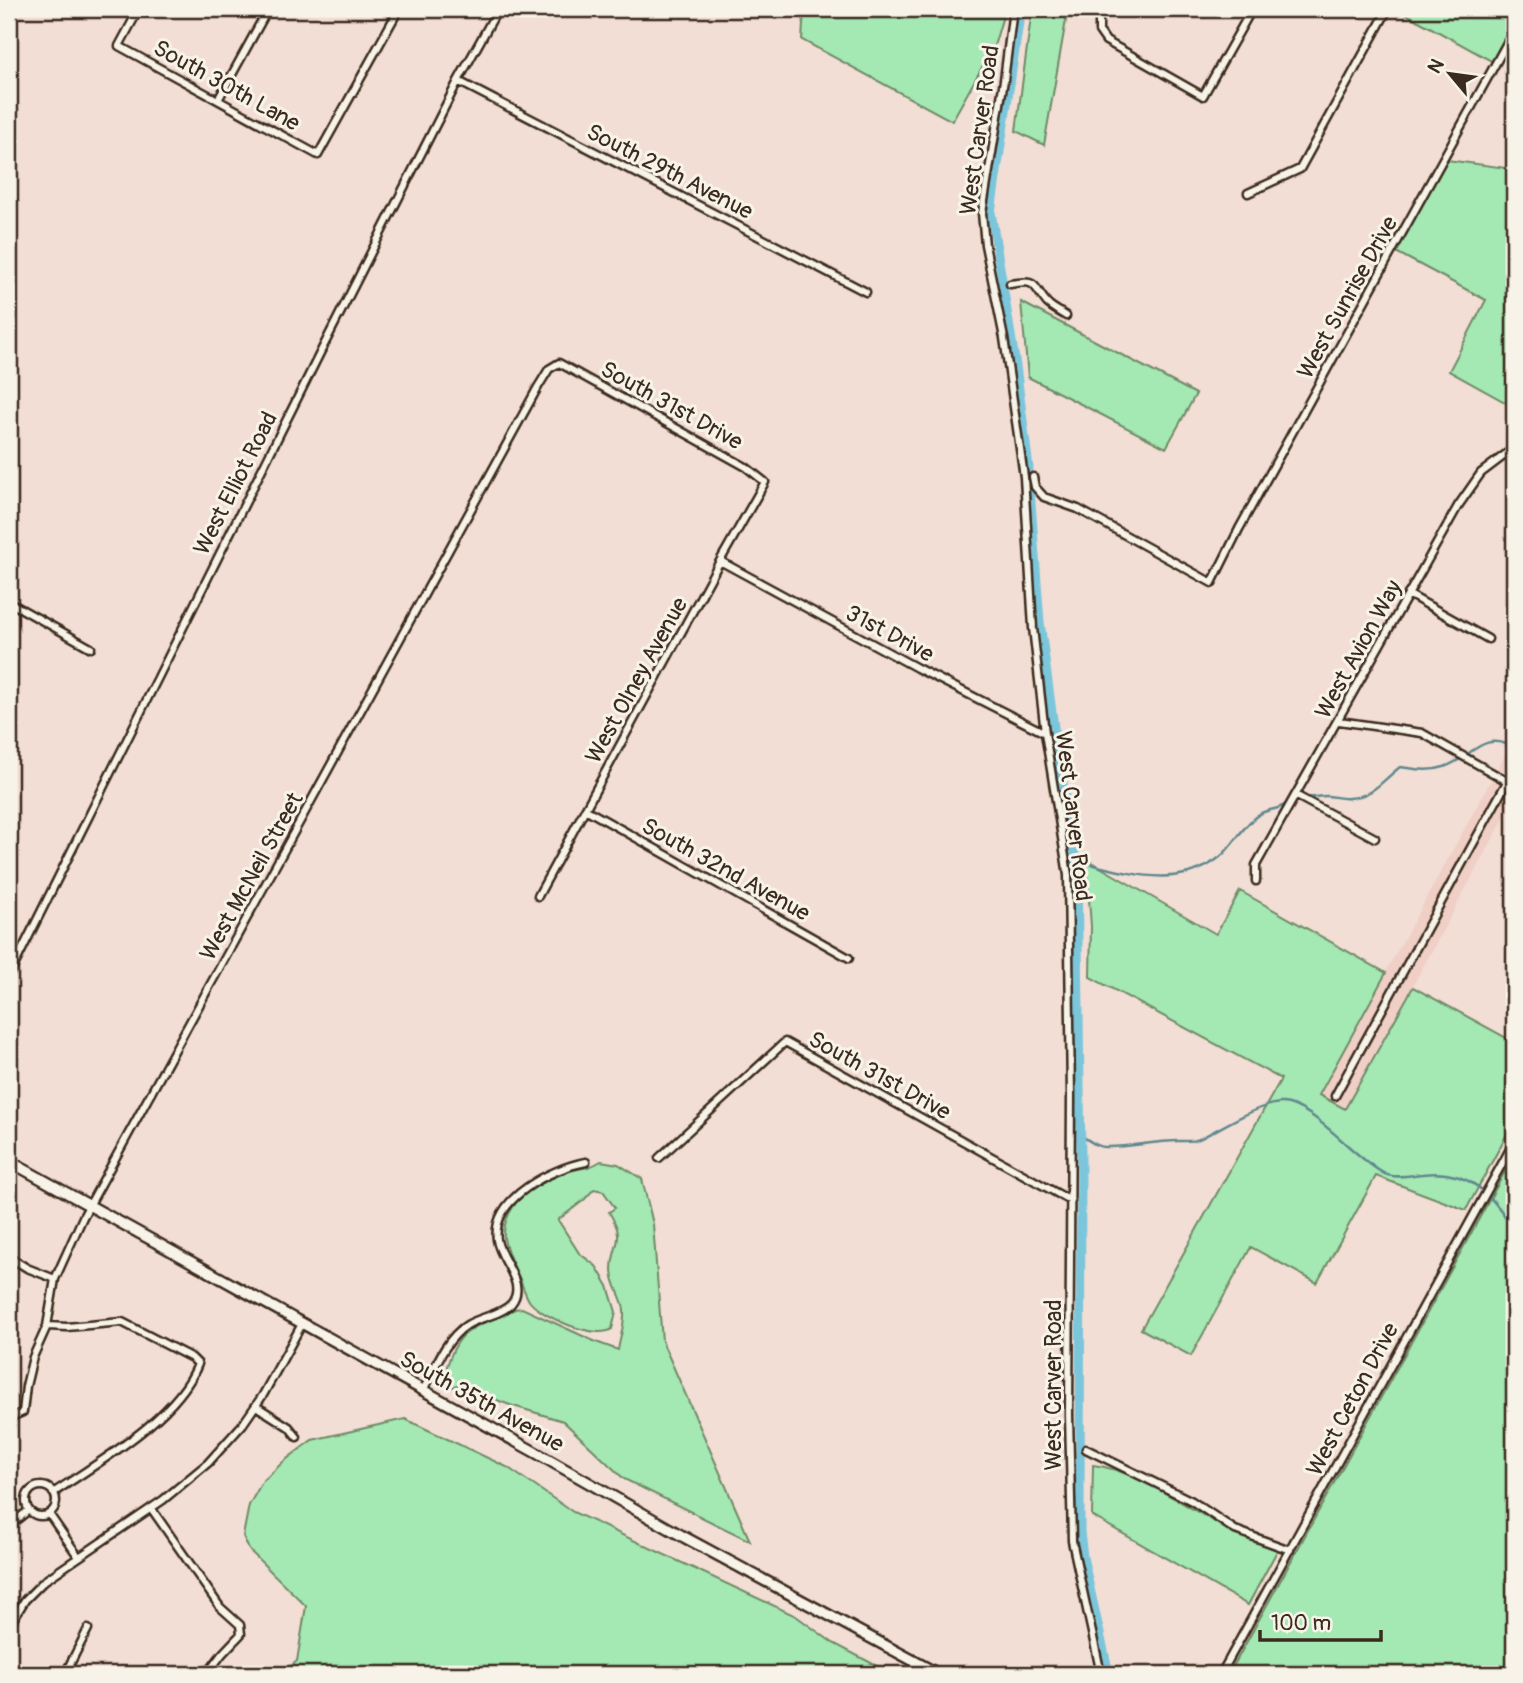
<svg xmlns="http://www.w3.org/2000/svg" width="1523" height="1683" font-family="Pangolin,sans-serif">
<rect width="100%" height="100%" fill="#f2ded4"/>
<filter id="ink" filterUnits="userSpaceOnUse"><feTurbulence type="fractalNoise" baseFrequency=".0143" numOctaves="2"/><feDisplacementMap in="SourceGraphic" scale="14" xChannelSelector="R" yChannelSelector="G"/><feConvolveMatrix kernelMatrix="1 2 1 2 8 2 1 2 1" color-interpolation-filters="sRGB"/></filter>
<g filter="url(#ink)">
<path fill="#efcfc6" d="M1514 739V800L1345 1110 1318 1095Z"/>
<path fill="#a4e8b3" stroke="#708968" stroke-width="2" d="M804 9H1005L994 46 952 121 802 40Z
M1032 9H1068L1044 145 1016 131Z
M1397 9H1514V23L1493 62Z
M1447 160 1514 169V407L1449 371 1486 300 1396 252Z
M1021 302 1196 394 1166 448 1028 377Z
M1086 859 1216 934 1240 891 1386 973 1319 1095 1345 1109 1413 987 1514 1042V1121L1466 1210 1376 1176 1317 1283 1251 1247 1191 1356 1141 1329 1281 1079 1090 977 1091 926Z
M1514 1155V1674H1229Z
M601 1161 618 1164 642 1179 653 1224 662 1341 750 1541 624 1479 563 1421 510 1405 457 1385 453 1387 443 1381C455 1329 469 1329 515 1309L522 1308 596 1342 618 1350C620 1338 625 1323 624 1311 624 1298 612 1286 612 1269 613 1242 627 1241 609 1212L615 1208 603 1191 594 1189 584 1200 558 1220 579 1253 596 1266 608 1286 616 1312 612 1329C595 1340 542 1317 530 1302 525 1295 522 1284 519 1277 507 1251 495 1234 513 1207 524 1190 551 1175 571 1170 583 1168 590 1168 601 1161Z
M405 1419 507 1467 573 1512 796 1616 833 1643 892 1674H281L297 1661 306 1606 249 1550 243 1536 249 1505 262 1482 283 1462 312 1440Z
M1093 1465C1140 1470 1194 1514 1237 1533 1250 1540 1265 1544 1278 1549L1248 1605 1092 1516Z"/>
<g fill="none" stroke-linecap="round" stroke-linejoin="round">
<path stroke="#61888f" stroke-width="2.5" d="M1304 797C1312 798 1318 796 1326 796 1334 796 1341 799 1349 798 1372 797 1382 781 1400 767 1415 769 1429 772 1444 767 1471 759 1482 729 1514 748
M1076 861C1124 871 1177 892 1220 857 1232 847 1240 831 1252 820 1266 806 1276 813 1289 802
M1080 1136C1090 1139 1093 1146 1104 1147 1128 1148 1153 1141 1178 1141 1185 1141 1193 1142 1199 1139 1220 1129 1258 1104 1281 1103 1311 1102 1357 1161 1385 1174 1395 1179 1412 1175 1422 1174 1468 1168 1493 1194 1514 1231"/>
<path stroke="#7bc6db" stroke-width="9" d="M1021 9 991 212 1016 366 1029 468
M1030 490 1040 622 1056 742 1077 867 1081 1159 1080 1532 1083 1557 1109 1674"/>
<defs>
<path id="street" d="M139 9 119 46 318 155 399 9
M1013 9 1004 80 982 213 985 245 1004 338 1024 477 1033 628 1045 733 1068 875 1071 1096 1069 1415 1072 1541 1101 1674
M1099 9V31L1106 41 1203 96 1252 9
M458 81 866 292
M218 100 268 9
M1248 193 1300 169 1388 9
M1010 284C1038 279 1032 285 1047 303 1052 308 1060 312 1066 316
M1033 477 1035 487 1044 497 1078 509 1212 583 1239 529 1514 30
M720 561 917 668 1045 733
M1408 594 1488 639
M9 602 91 648
M1339 721 1422 733 1514 785
M1297 796 1375 838
M585 809 849 958
M1256 881V865L1458 506 1481 473 1514 448
M9 976 321 351 458 81 498 9
M1335 1096 1514 769
M659 1158 785 1042 1071 1201
M9 1257 27 1268 55 1279
M47 1326 67 1327 122 1322 192 1358 198 1364C178 1417 99 1462 53 1493
M423 1391C434 1369 445 1339 467 1325 480 1317 501 1315 511 1304 528 1284 500 1261 497 1240 491 1198 553 1168 586 1162
M256 1406 289 1427 297 1437
M9 1418 23 1412 26 1386 33 1357 47 1326 55 1279 83 1217 538 387 549 369 559 363 746 467 765 482 720 561 538 896
M1086 1449 1192 1501 1235 1530 1290 1550
M26 1501a15 15 0 1 1 30 0a15 15 0 1 1-30 0Z
M151 1508 220 1607 240 1625 241 1634 222 1654 207 1674
M49 1514 78 1556
M9 1526 29 1510
M9 1626 25 1600 44 1581 163 1500 208 1463 243 1424 263 1395 302 1324
M65 1674 88 1629
M1221 1674 1514 1142"/>
<path id="secondary" d="M9 1161 533 1451 684 1537 938 1674"/>
</defs>
<use href="#street" stroke="#3b2a1e" stroke-width="11"/>
<use href="#secondary" stroke="#3b2a1e" stroke-width="14"/>
<use href="#street" stroke="#f7f3e8" stroke-width="6"/>
<use href="#secondary" stroke="#f7f3e8" stroke-width="9"/>
</g>
</g>
<g text-anchor="middle" stroke-width="6" stroke-linejoin="round" paint-order="stroke">
<g font-size="23" fill="#3b2a1e" stroke="#f7f3e8">
<text transform="translate(227 85) rotate(29)" y="8">South 30th Lane</text>
<text transform="translate(979 130) rotate(-82)" y="8">West Carver Road</text>
<text transform="translate(670 171) rotate(27)" y="8">South 29th Avenue</text>
<text transform="translate(1347 297) rotate(-61)" y="8">West Sunrise Drive</text>
<text transform="translate(672 405) rotate(29)" y="8">South 31st Drive</text>
<text transform="translate(235 483) rotate(-63)" y="8">West Elliot Road</text>
<text transform="translate(890 633) rotate(28)" y="8">31st Drive</text>
<text transform="translate(1358 649) rotate(-61)" y="8">West Avion Way</text>
<text transform="translate(636 680) rotate(-61)" y="8">West Olney Avenue</text>
<text transform="translate(1074 816) rotate(83)" y="8">West Carver Road</text>
<text transform="translate(726 869) rotate(29)" y="8">South 32nd Avenue</text>
<text transform="translate(251 876) rotate(-61)" y="8">West McNeil Street</text>
<text transform="translate(880 1075) rotate(29)" y="8">South 31st Drive</text>
<text transform="translate(1053 1385) rotate(-90)" y="8">West Carver Road</text>
<text transform="translate(1352 1399) rotate(-62)" y="8">West Ceton Drive</text>
<text transform="translate(482 1401) rotate(29)" y="8">South 35th Avenue</text>
</g>
</g>
<rect width="1523" height="1683" fill="none" stroke="#f7f3e8" stroke-width="35"/>
<rect x="18" y="18" width="1488" height="1648" fill="none" stroke="#3b2a1e" stroke-width="2.5" filter="url(#ink)"/>
<g transform="translate(1450 74) rotate(299)" stroke="#f7f3e8" stroke-width="5" paint-order="stroke">
<path d="M0-5L12 26L0 18L-12 26Z" fill="#3b2a1e"/>
<text y="-10" font-size="19" font-weight="bold" text-anchor="middle" fill="#3b2a1e">N</text>
</g>
<path d="M1260 1630v10h121v-10" fill="none" stroke="#3b2a1e" stroke-width="3.5"/>
<text x="1271" y="1630" font-size="21" fill="#3b2a1e" stroke="#f7f3e8" stroke-width="5" paint-order="stroke">100 m</text>
</svg>
